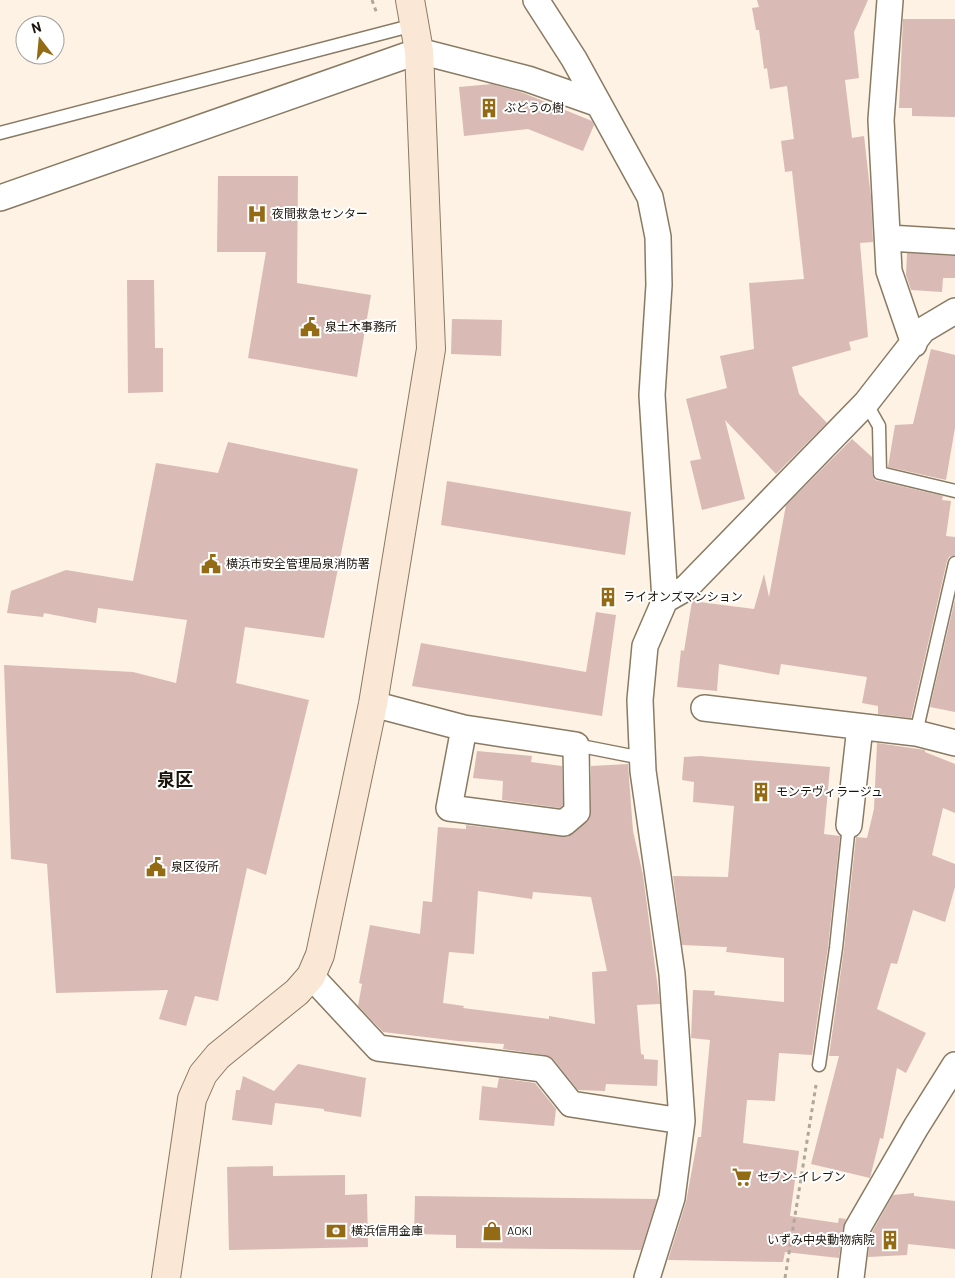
<svg xmlns="http://www.w3.org/2000/svg" width="955" height="1278" font-family="Barlow,'Noto Sans JP',sans-serif">
<rect width="100%" height="100%" fill="#fdf2e3"/>
<path fill="#dabab5" fill-rule="evenodd" d="M757 0H868L854 32 859 78 845 80 852 138 864 136 871 198 873 242 860 243 868 337 849 342 851 350 792 367 799 394 827 423 776 474 725 420 745 499 702 510 690 461 701 459 686 399 727 388 720 356 754 349 749 283 804 279 792 171 785 172 781 141 794 139 787 86 770 89 767 68 764 69 759 30H756L752 8 759 7Z
M903 19H955V117L912 116V108H899Z
M492 84 521 92 592 121 594 125 583 151 528 129 464 136 459 87Z
M218 176H298L297 283 371 295 357 377 248 358 266 252H217Z
M907 253 955 256V278H943L942 292 911 290 906 275Z
M127 280H154L155 348H163V392L128 393Z
M452 319 502 320 501 356 451 354Z
M931 349 955 355V428L946 480 888 467 895 425 913 424Z
M852 439 872 457V474L875 480 943 496 942 500 951 501 946 536 955 537V555L949 557 947 561 911 718 878 714V706L862 703 867 677 781 664 779 675 719 664 717 691 677 687 681 650 684 651 692 601 754 609 764 574 769 597 786 505Z
M228 442 358 469 324 638 245 627 236 683 309 700 266 875 247 868 218 1001 195 996 186 1026 159 1019 168 990 56 993 47 864 11 859 4 665 133 672 176 683 187 620 98 608 96 623 44 613 43 617 7 613 11 591 66 570 133 581 156 463 218 473Z
M447 481 631 512 625 555 441 525Z
M955 599V712L930 707Z
M596 612 616 615 602 716 412 686 421 643 586 672Z
M877 743 925 750V752L955 764V813L943 808 932 855 955 864V887L945 922 913 910 897 964 891 963 877 1009 926 1033 906 1073 897 1068 883 1139 880 1138 870 1178 811 1164 839 1056H829L844 949 856 837 867 838 874 809Z
M477 751 532 756 531 762 562 766 563 805 560 808 502 800 503 781 473 778Z
M700 756 830 767 824 834 840 836 828 947 812 1055 779 1053 775 1101 747 1100 743 1143 799 1151 790 1216 838 1223 839 1218 846 1219 843 1227 839 1258 785 1252 783 1262 668 1260 686 1202 698 1137H701L710 1040 691 1038 693 990 715 991 714 995 784 1002V958L726 952 727 947 682 945 673 876 728 877 734 806 693 802 694 782 682 780 684 757Z
M628 764 633 831 643 875 660 1004 637 1005 641 1054 644 1055V1059L658 1060 657 1086 606 1084 605 1091 578 1090 554 1060 545 1055 503 1049 504 1044 458 1041 383 1032 358 1006 362 984 359 983 370 925 420 934 423 901 432 902 438 827 466 829V825L568 837 590 818 591 766ZM478 891 532 899 533 892 591 897 607 971 592 972 595 1024 549 1016V1019L463 1008 464 1006 443 1003 449 952 474 954Z
M298 1064 366 1078 361 1117 324 1111V1109L275 1103 272 1125 232 1120 236 1090H240L243 1076 274 1091Z
M499 1078 535 1083 556 1109 554 1126 479 1120 482 1086 497 1088Z
M273 1166V1176L345 1175V1195L367 1194 368 1247 229 1250 227 1167Z
M914 1193V1196L955 1201V1249L908 1244 907 1255 868 1257 871 1234 893 1195Z
M415 1196 657 1199 641 1250 456 1248V1235L414 1234Z"/>
<g fill="none" stroke-linecap="round" stroke-linejoin="round">
<defs>
<path id="lane" d="M0 133 414 25
M866 403 879 426 880 473 955 491
M916 733 955 563
M576 745 642 758
M819 1065 836 948 849 825"/>
<path id="street" d="M536 0 574 59 650 197 658 237 659 285 652 395 665 600
M890 0 881 120 889 271 914 344
M0 198 419 51 528 79 596 103
M889 238 955 242
M373 704 464 728 576 745 577 812 564 823 449 808 464 728
M704 708 916 733 955 743
M849 825 860 727
M311 976 378 1048 543 1069 571 1104 682 1121
M647 1278 672 1198 682 1121 672 974 643 771 640 700 645 646 665 600 686 588 866 403 923 330 955 311
M851 1278 857 1229 916 1127 955 1065"/>
<path id="secondary" d="M166 1278 192 1099 203 1074 218 1056 297 992 311 976 320 955 373 704 431 349 419 51 410 0"/>
</defs>
<use href="#lane" stroke="#897a63" stroke-width="15"/>
<use href="#street" stroke="#897a63" stroke-width="28"/>
<use href="#secondary" stroke="#897a63" stroke-width="30"/>
<path stroke="#b0a79a" stroke-width="3" stroke-dasharray="4 4" stroke-linecap="butt" d="M372 0 377 14
M785 1278 816 1085"/>
<use href="#lane" stroke="#fff" stroke-width="12"/>
<use href="#street" stroke="#fff" stroke-width="25"/>
<use href="#secondary" stroke="#fbe7d6" stroke-width="28"/>
</g>
<defs>
<symbol id="building-bare" viewBox="-9 -9 18 18"><path d="M-4-6H4V6H1V3H-1V6H-4ZM-2.5-4.3h1.7v1.8h-1.7ZM.8-4.3h1.7v1.8H.8ZM-2.5-1h1.7V.8h-1.7ZM.8-1h1.7V.8H.8Z" fill="#946b15" stroke="#fff" stroke-width="2.5" paint-order="stroke"/></symbol>
<symbol id="hospital-bare" viewBox="-9 -9 18 18"><path d="M-5-5h3v3.5h4V-5h3V5h-3V1.5h-4V5h-3Z" fill="#946b15" stroke="#fff" stroke-width="2.5" paint-order="stroke"/></symbol>
<symbol id="civic-bare" viewBox="-9 -9 18 18"><path d="M-.6-6.5H3V-4.5H.6V-3L4-1V1h2V6H-6V1h2V-1L-.6-3ZM-1.2 2.5V6h2.4V2.5Z" fill="#946b15" stroke="#fff" stroke-width="2.5" paint-order="stroke"/></symbol>
<symbol id="supermarket-bare" viewBox="-9 -9 18 18"><path d="M-6-5.5h2.5l.6 2H6L4.5 2H-2.5L-4.4-4H-6ZM-1.5 3.2a1.3 1.3 0 1 0 .1 0ZM3 3.2a1.3 1.3 0 1 0 .1 0Z" fill="#946b15" stroke="#fff" stroke-width="2.5" paint-order="stroke"/></symbol>
<symbol id="bank-bare" viewBox="-9 -9 18 18"><path d="M-6-4H6V4H-6ZM0-2.3a2.3 2.3 0 1 0 0 4.6a2.3 2.3 0 1 0 0-4.6Z" fill="#946b15" stroke="#fff" stroke-width="2.5" paint-order="stroke"/></symbol>
<symbol id="shop-bare" viewBox="-9 -9 18 18"><path d="M-5-2.5h2.3a2.7 3.5 0 0 1 5.4 0H5L5.5 6h-11ZM-1.5-2.5h3a1.5 2.3 0 0 0-3 0Z" fill="#946b15" stroke="#fff" stroke-width="2.5" paint-order="stroke"/></symbol>
</defs>
<g fill-rule="evenodd">
<use href="#building-bare" x="475" y="94" width="28" height="28"/>
<use href="#hospital-bare" x="243" y="200" width="28" height="28"/>
<use href="#civic-bare" x="296" y="313" width="28" height="28"/>
<use href="#civic-bare" x="197" y="550" width="28" height="28"/>
<use href="#building-bare" x="594" y="583" width="28" height="28"/>
<use href="#building-bare" x="747" y="778" width="28" height="28"/>
<use href="#civic-bare" x="142" y="853" width="28" height="28"/>
<use href="#supermarket-bare" x="728" y="1163" width="28" height="28"/>
<use href="#bank-bare" x="322" y="1217" width="28" height="28"/>
<use href="#shop-bare" x="478" y="1217" width="28" height="28"/>
<use href="#building-bare" x="876" y="1226" width="28" height="28"/>
</g>
<g text-anchor="middle" stroke-width="4" stroke-linejoin="round" paint-order="stroke">
<g font-size="12" fill="#1a140b" stroke="#fff" text-anchor="start">
<text x="504" y="112">ぶどうの樹</text>
<text x="272" y="218">夜間救急センター</text>
<text x="325" y="331">泉土木事務所</text>
<text x="226" y="568">横浜市安全管理局泉消防署</text>
<text x="623" y="601">ライオンズマンション</text>
<text x="776" y="796">モンテヴィラージュ</text>
<text x="171" y="871">泉区役所</text>
<text x="757" y="1181">セブン-イレブン</text>
<text x="351" y="1235">横浜信用金庫</text>
<text x="507" y="1235">AOKI</text>
<text x="875" y="1244" text-anchor="end">いずみ中央動物病院</text>
</g>
<g font-size="18" font-weight="bold" fill="#1a140b" stroke="#fff">
<text x="175" y="786">泉区</text>
</g>
</g>
<g transform="translate(40 40) rotate(344)"><circle r="24" fill="#ffffff" stroke="#a3a19d"/>
<path d="M0-4L9 19L0 12L-9 19Z" fill="#946b15"/>
<text y="-8" font-size="14" font-weight="bold" text-anchor="middle" fill="#1a140b">N</text>
</g>
</svg>
